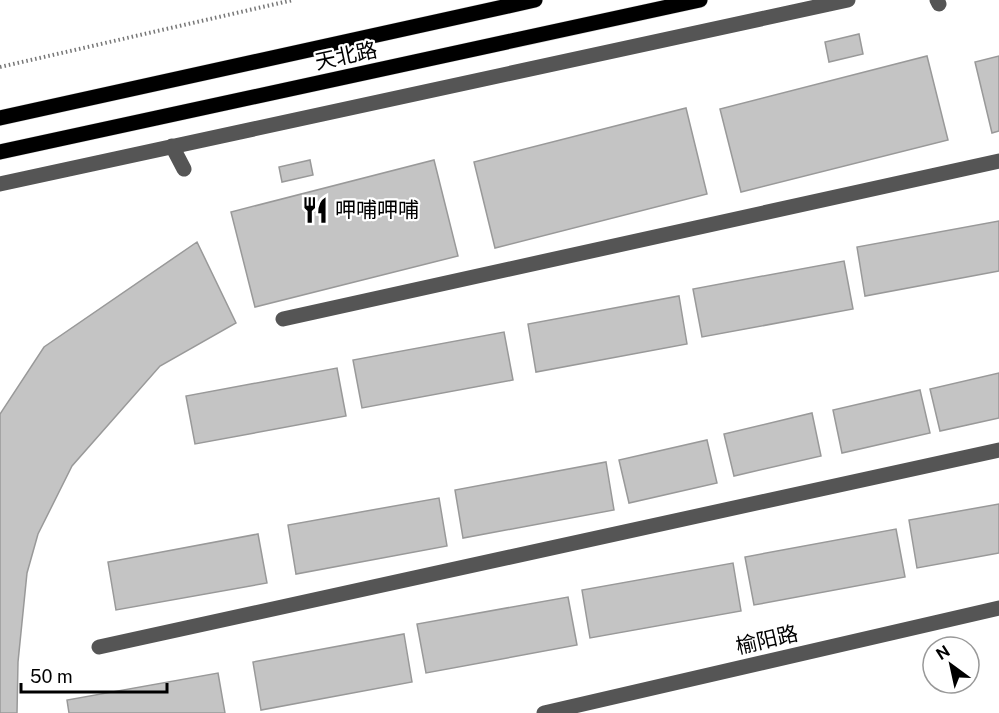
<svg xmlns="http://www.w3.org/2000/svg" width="999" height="713" font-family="'Public Sans','Noto Sans SC',sans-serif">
<rect width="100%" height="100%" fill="#fff"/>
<path fill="#c4c4c4" stroke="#999" stroke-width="1.5" d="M859 34 863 54 829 62 825 42Z
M927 56 948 140 741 192 720 109Z
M999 56V131L992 133 975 62Z
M686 108 707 194 495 248 474 162Z
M310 160 313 175 282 182 279 167Z
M434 160 458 256 255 307 231 212Z
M999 221V271L865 296 857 247Z
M197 242 236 323 160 366 72 466 38 534 27 573 18 662 17 713H0V414L44 347Z
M844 261 853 309 702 337 693 289Z
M679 296 687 344 536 372 528 324Z
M504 332 513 380 362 408 353 360Z
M337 368 346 416 195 444 186 396Z
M999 373V418L940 431 930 389Z
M920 390 930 433 842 453 833 410Z
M812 413 821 456 734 476 724 434Z
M707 440 717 483 629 503 619 460Z
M606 462 614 510 463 538 455 490Z
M439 498 447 546 296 574 288 525Z
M999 504V553L917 568 909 520Z
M896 529 905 577 754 605 745 557Z
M258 534 267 583 116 610 108 562Z
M733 563 741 611 590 638 582 590Z
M568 597 577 645 426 673 417 624Z
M404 634 412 682 261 710 253 662Z
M218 673 225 713H69L67 700Z"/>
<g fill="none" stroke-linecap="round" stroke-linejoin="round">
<defs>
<path id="major" d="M0 118 535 0
M0 152 700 0"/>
</defs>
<use href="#major" stroke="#dbdbdb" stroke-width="16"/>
<path stroke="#777" stroke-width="4" stroke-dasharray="1.5 3" stroke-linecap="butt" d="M0 67 293 0"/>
<path stroke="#555" stroke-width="15" d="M937 0 939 4
M172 146 184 169
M0 184 848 0
M283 319 999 161
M99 647 999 450
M544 713 999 608"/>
<use href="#major" stroke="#000" stroke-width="15"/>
</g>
<defs>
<symbol id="restaurant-bare" viewBox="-9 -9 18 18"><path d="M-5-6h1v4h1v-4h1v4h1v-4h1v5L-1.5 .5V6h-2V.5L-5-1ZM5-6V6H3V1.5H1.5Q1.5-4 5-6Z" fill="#000" stroke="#fff" stroke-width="2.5" paint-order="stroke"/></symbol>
</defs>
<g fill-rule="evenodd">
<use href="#restaurant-bare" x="296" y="191" width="38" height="38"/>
</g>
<g text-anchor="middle" stroke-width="4.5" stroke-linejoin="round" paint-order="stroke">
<g font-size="21" fill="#000" stroke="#fff">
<text transform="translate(346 56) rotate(-12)" y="7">天北路</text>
<text transform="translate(767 640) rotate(-13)" y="7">榆阳路</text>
</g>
<g font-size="21" fill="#000" stroke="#fff" text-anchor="start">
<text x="335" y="217">呷哺呷哺</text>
</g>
</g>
<g transform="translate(951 665) rotate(327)"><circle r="28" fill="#ffffff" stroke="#999999" stroke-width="1.5"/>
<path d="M0-4.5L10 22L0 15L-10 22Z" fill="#000000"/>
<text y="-9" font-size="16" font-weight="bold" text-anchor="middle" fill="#000000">N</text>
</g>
<path d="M21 683v9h146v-9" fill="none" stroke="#000000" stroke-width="3"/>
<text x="30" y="683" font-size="18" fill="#000000" stroke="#ffffff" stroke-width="4.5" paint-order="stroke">50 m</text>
</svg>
